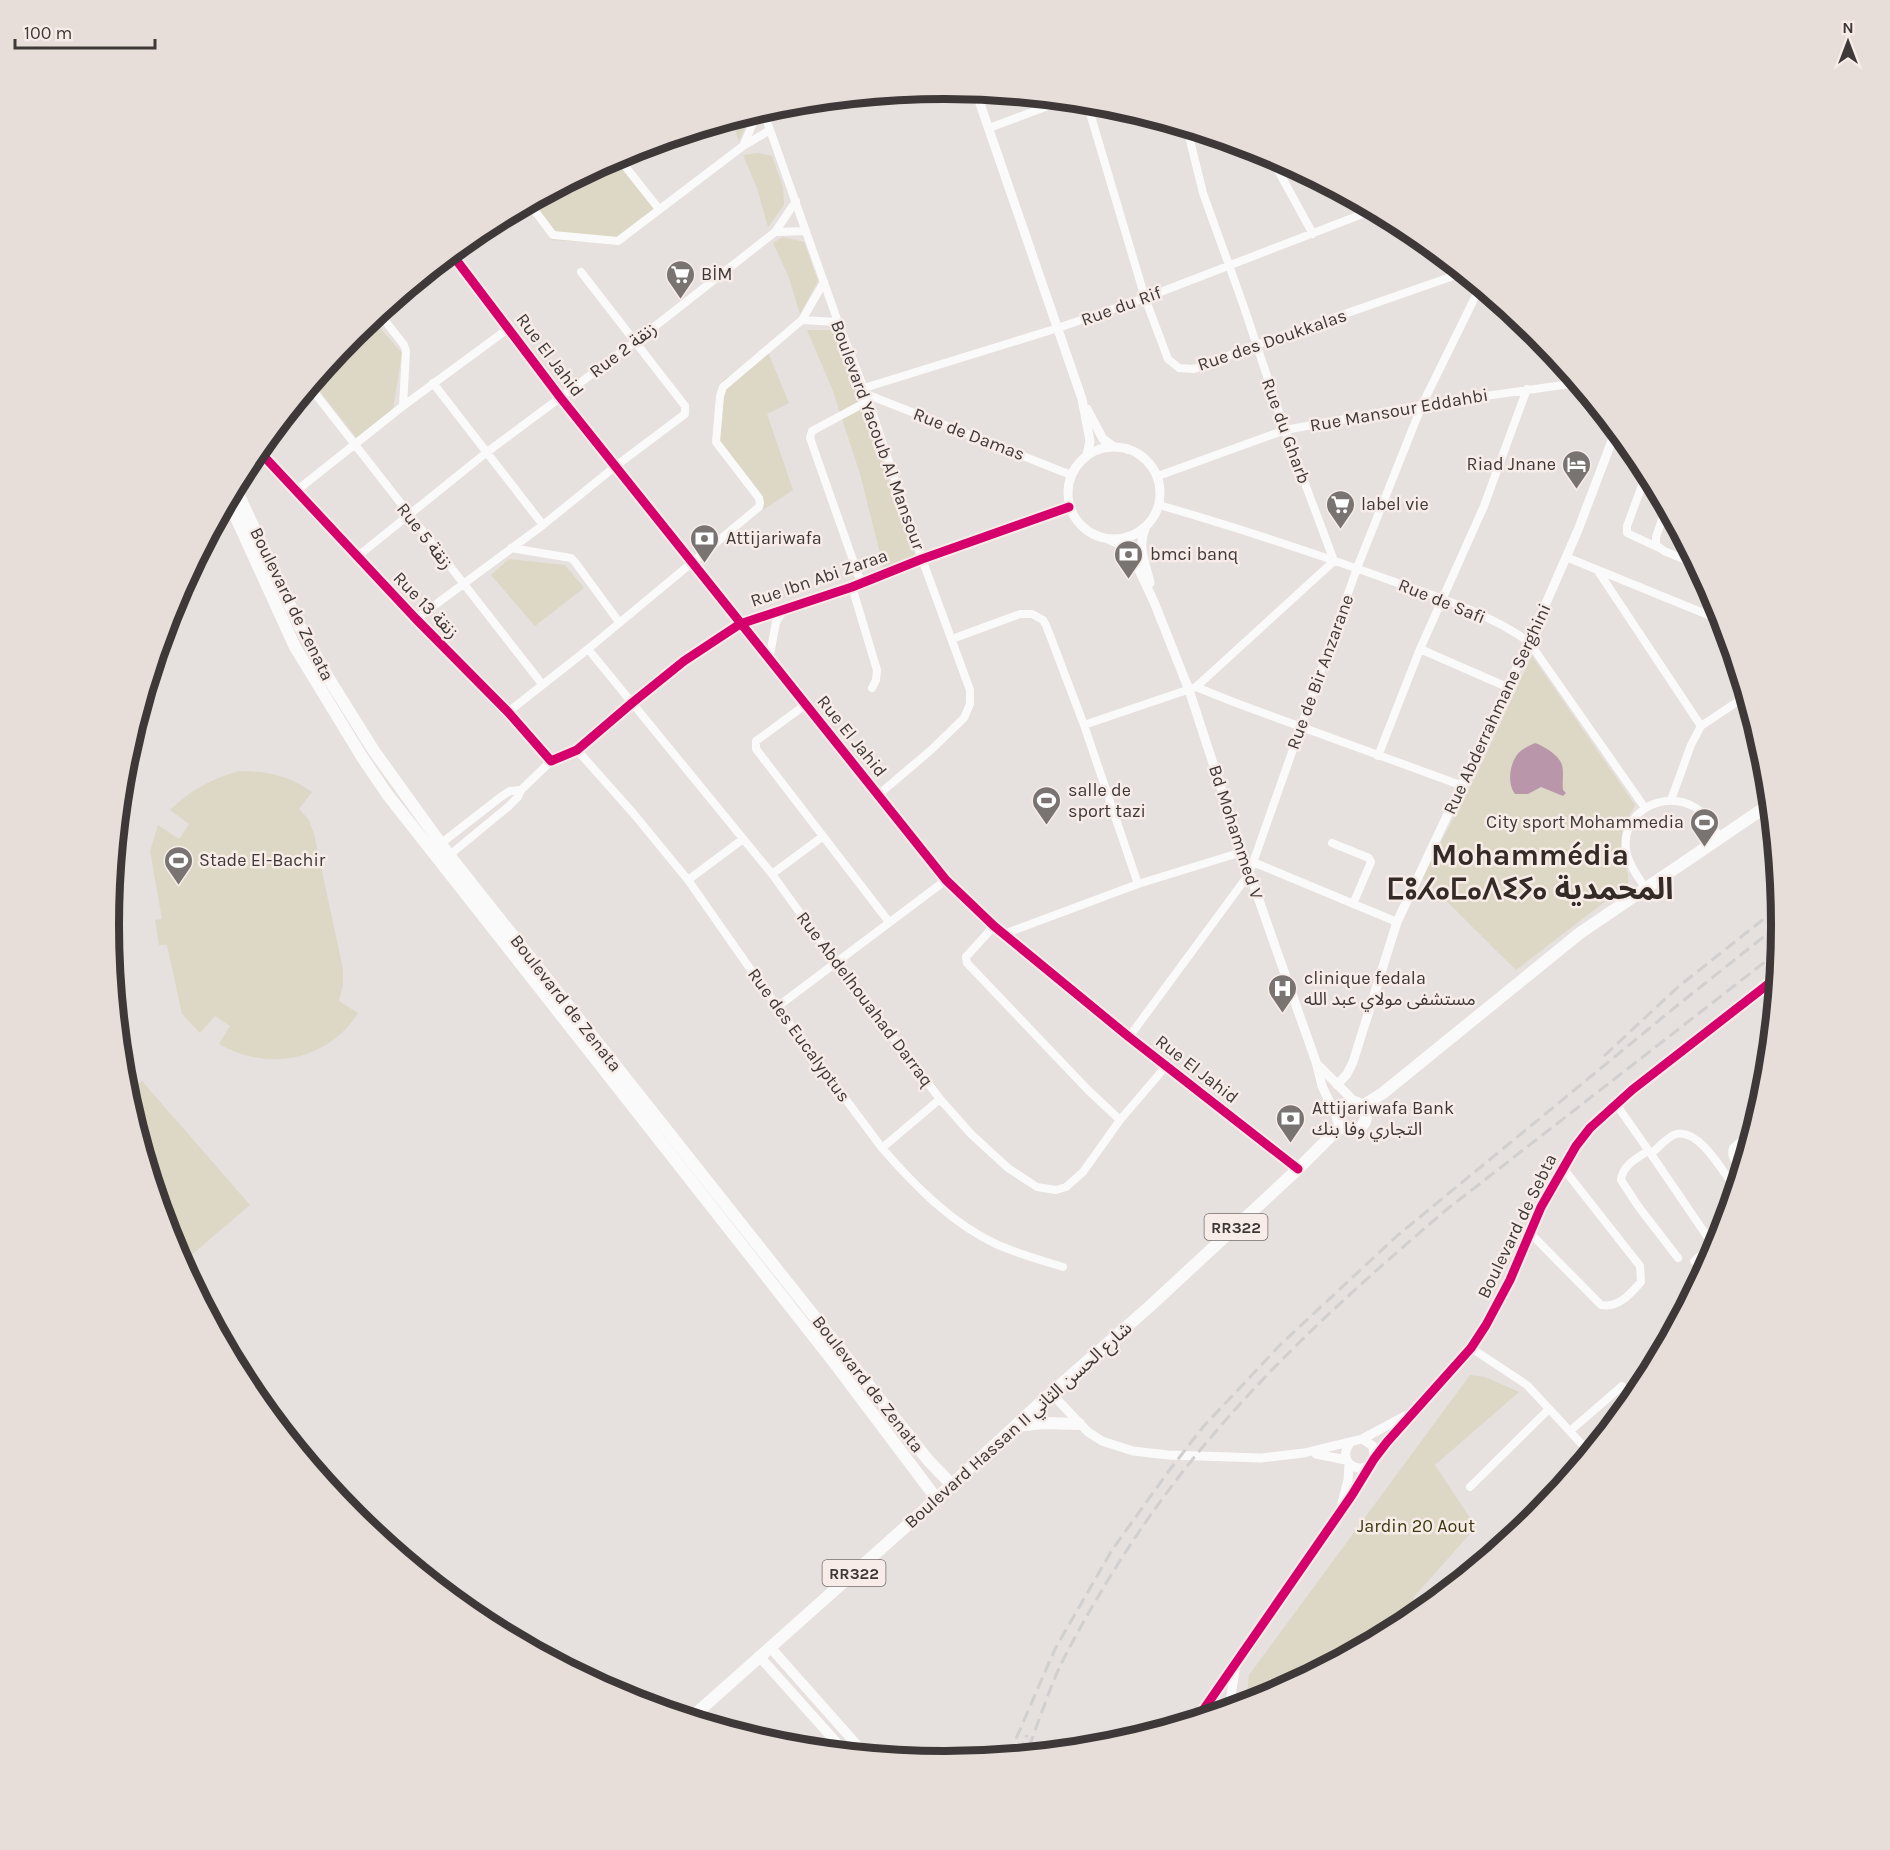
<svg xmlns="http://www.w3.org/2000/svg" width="1890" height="1850" font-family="Karla,'Noto Sans Arabic','Noto Sans Tifinagh',sans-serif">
<rect width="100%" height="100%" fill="#e6e0de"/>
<path fill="#dcd8c5" d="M751 114 739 141 731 120Z
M758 153 772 156 783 187 784 205 768 227 757 188 743 155Z
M617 156 659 209 609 243 552 240 528 204Z
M783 237 804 242 818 281 800 314 788 275 773 243Z
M372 319 402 353 393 409 357 439 313 382 354 333Z
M807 330H832L861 400 916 558 885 573 860 474 833 391Z
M768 352 789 403 767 414 793 490 763 510 718 448 723 380Z
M509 559 565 565 584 588 535 626 491 575Z
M1532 656 1635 805C1626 822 1618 835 1622 856 1624 868 1630 871 1628 884L1516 970 1422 877 1473 782Z
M240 771C268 771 290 776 312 792L299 809 309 820 314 834 343 969V985L339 1001 358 1013C328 1061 267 1072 219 1044L230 1026 215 1016 200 1033 182 1014 167 945H159L155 920 162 919 150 851 158 825 179 839 189 824 170 810C191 790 212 778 240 771Z
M142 1081 250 1205 182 1263 172 1245 126 1094Z
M1470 1375 1485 1377 1519 1392 1435 1465 1476 1527 1413 1598 1423 1610 1409 1621 1265 1698 1249 1703 1247 1694 1249 1675Z"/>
<path fill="#b996aa" d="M1535 743C1544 746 1559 755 1562 765 1564 773 1562 782 1563 790L1566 793 1563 796 1541 787 1528 794H1515C1506 783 1510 758 1522 750 1526 747 1531 745 1535 743Z"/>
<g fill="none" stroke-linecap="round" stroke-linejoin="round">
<path stroke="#fbfafa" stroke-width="8" d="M1087 103 1145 298 1168 359 1179 368 1194 369 1256 345 1462 273
M763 110 838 322 866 394 922 559 970 690V704L964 718 931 750 878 795
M989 128 1064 100
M1187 128 1203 193 1244 307 1285 430 1334 561 1196 687
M743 146 758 112
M1269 154 1313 234
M617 156 659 209
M529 203 553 235 618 241 743 146 770 130
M775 232 806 231
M451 253 560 397 946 880 994 926 1129 1037 1298 1169
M824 282 802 320 838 322
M379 313 404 345 406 351 403 406
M1523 323 1542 341
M433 383 543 525
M310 387 542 684
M864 388 1058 328 1145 298 1373 210
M866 394 1071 475
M258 450 416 619 508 712 551 761 577 750 632 703 684 661 740 624 852 587 922 559 1069 507
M1647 472 1627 526V533L1657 547
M1158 476 1285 430 1422 405 1577 383
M296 491 403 406 509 328
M1159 505C1239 528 1317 554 1395 582 1440 598 1490 614 1529 642L1645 808
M1666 508 1656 537V545L1664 551 1696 564
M511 548 571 558 575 562 619 622
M358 556 487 452 635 342 775 232 796 201
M1566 557 1723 621
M1598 571 1701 726
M861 583 810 438 812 431 868 401
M852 587 877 670 876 680 872 688
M416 619 543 525 617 465 685 414V406L581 272
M952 639 1020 614H1032L1043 620 1046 625 1084 725 1138 884
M588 649 772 874 836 963 940 1099 971 1134 1008 1168 1037 1187 1056 1190 1066 1187 1083 1172 1120 1120 1167 1065
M1420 649 1507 687
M769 660 776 622 785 608
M805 705 756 741V749L889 922
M508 712 588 649 759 507 760 503 759 498 716 442 720 396 723 387 802 320
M1084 725 1196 687 1236 703 1463 786
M577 750 633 813 688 880 777 1007 882 1148C914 1185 952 1224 998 1245 1019 1254 1041 1260 1063 1267
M1378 756 1420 649 1484 506 1527 389
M1671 800 1691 745 1701 726 1746 696
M1332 843 1369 858 1371 862 1353 904
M439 845 502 796 510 791 521 790
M446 858 509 806 518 797 521 790 551 761
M1253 862 1397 922
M772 874 822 837
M688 880 743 839
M1645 888C1638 876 1628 864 1626 850 1621 811 1665 788 1696 808 1706 815 1713 828 1720 837
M994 926 966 957 967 963 1088 1090 1120 1120
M1004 934 1138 884 1242 852
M777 1007 946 880
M1129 1037 1249 874 1357 568 1422 405 1480 287
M1616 1104 1651 1154C1658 1148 1667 1137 1676 1134 1699 1128 1723 1172 1735 1188
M882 1148 940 1099
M1648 1151C1637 1158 1622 1166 1621 1180L1638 1206 1678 1258
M1651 1154 1713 1245
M1741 1168C1736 1162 1730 1157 1733 1148L1752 1132
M1529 1232 1601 1305C1619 1308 1630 1294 1641 1282L1640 1266 1563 1168
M1694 1261 1719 1240
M1471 1348 1527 1385 1589 1452
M1570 1431 1622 1386
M1470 1487 1549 1409"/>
<path stroke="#fbfafa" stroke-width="9" d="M976 92 1082 399 1090 441 1087 455
M1576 382C1581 402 1591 415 1610 423
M1087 409 1103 439 1114 447
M1068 493a46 46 0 1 1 92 0a46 46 0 1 1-92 0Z
M1145 529C1137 546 1146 565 1150 583
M1110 540 1125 546 1132 555 1154 602 1189 690 1242 852 1316 1062 1322 1086 1337 1118
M1317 1064 1355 1102
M1337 1085 1347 1074 1353 1062 1397 922 1529 642 1578 530 1616 430
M1051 1393 1088 1432 1102 1441 1133 1451 1168 1455 1261 1458 1304 1453 1362 1439 1373 1446 1374 1459
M1362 1439 1405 1416
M1350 1443C1337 1459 1355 1476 1371 1464
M1316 1454 1346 1460
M1342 1503 1348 1480 1349 1464
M1229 1709 1235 1670
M1197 1719 1352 1495 1374 1459 1387 1442 1471 1348 1486 1325 1510 1280 1541 1207 1576 1146 1590 1128 1632 1090 1776 978"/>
<path stroke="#fbfafa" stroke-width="10" d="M770 1647 864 1753
M759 1656 845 1752"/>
<path stroke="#fbfafa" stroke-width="12" d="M235 487 299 625 329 679 374 751 449 855 928 1460 951 1484
M228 500 295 647 362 757 387 794 833 1361 936 1498
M1338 1116a14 14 0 1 1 28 0a14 14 0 1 1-28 0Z
M1362 1106 1383 1093 1580 933 1770 804
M1015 1426 1044 1423 1079 1424
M691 1718 911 1522 1051 1393 1149 1307 1298 1169 1341 1126"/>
<path stroke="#d1cfcf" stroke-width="3" stroke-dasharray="12 6" stroke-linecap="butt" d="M1604 1056 1678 987 1780 906
M1029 1747C1040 1718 1050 1686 1064 1658 1104 1581 1155 1502 1212 1436 1282 1353 1364 1280 1446 1210L1779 951
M1019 1754 1027 1735
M1009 1755 1055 1649 1112 1550 1168 1472 1203 1427 1281 1344 1398 1235 1679 1004 1781 923"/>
<defs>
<path id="cycleway" d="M451 253 560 397 946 880 994 926 1129 1037 1298 1169
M258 450 416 619 508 712 551 761 577 750 632 703 684 661 740 624 852 587 922 559 1069 507
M1197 1719 1352 1495 1374 1459 1387 1442 1471 1348 1486 1325 1510 1280 1541 1207 1576 1146 1590 1128 1632 1090 1776 978"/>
</defs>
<use href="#cycleway" stroke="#f7ece7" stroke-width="13"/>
<use href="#cycleway" stroke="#d6006c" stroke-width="9"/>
</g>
<defs>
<symbol id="supermarket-pin" viewBox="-11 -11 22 30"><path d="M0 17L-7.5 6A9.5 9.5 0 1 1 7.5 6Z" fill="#797372" stroke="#f7ece7"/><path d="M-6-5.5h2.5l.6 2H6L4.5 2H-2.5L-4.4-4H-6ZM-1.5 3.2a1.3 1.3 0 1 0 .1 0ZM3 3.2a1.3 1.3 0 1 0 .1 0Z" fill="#fff"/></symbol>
<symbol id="hotel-pin" viewBox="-11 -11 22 30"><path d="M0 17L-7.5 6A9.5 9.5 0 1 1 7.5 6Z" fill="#797372" stroke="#f7ece7"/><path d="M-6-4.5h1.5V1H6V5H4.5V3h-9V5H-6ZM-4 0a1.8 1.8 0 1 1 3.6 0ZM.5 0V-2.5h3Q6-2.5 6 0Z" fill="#fff"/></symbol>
<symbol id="bank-pin" viewBox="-11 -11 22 30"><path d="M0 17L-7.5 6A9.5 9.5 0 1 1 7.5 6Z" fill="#797372" stroke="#f7ece7"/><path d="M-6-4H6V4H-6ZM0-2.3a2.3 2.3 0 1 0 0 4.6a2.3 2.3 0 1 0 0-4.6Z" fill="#fff"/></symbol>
<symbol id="stadium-pin" viewBox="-11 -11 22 30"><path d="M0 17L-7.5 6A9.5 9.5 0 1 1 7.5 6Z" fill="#797372" stroke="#f7ece7"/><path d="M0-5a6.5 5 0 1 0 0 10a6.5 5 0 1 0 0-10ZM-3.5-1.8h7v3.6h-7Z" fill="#fff"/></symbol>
<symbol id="hospital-pin" viewBox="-11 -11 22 30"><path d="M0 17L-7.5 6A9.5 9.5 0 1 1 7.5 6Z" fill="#797372" stroke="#f7ece7"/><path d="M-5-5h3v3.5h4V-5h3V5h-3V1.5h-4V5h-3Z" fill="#fff"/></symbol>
</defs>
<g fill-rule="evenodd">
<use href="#supermarket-pin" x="664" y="258" width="33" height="45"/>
<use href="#hotel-pin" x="1560" y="448" width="33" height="45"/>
<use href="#supermarket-pin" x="1324" y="488" width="33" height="45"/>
<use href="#bank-pin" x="688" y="522" width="33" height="45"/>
<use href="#bank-pin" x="1112" y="538" width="33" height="45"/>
<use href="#stadium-pin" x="1030" y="784" width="33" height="45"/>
<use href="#stadium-pin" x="1688" y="806" width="33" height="45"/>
<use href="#stadium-pin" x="162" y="844" width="33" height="45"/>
<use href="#hospital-pin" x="1266" y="972" width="33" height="45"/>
<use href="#bank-pin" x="1274" y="1102" width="33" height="45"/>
</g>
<g text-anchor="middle" stroke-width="5" stroke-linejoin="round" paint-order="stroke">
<g fill="#f7ece7" stroke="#766f6c" stroke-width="1.5">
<rect x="1204.5" y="1214" width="63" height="26" rx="4.5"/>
<rect x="822.5" y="1560" width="63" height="26" rx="4.5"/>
</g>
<g font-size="16" font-weight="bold" fill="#3e3938">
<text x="1236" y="1233">RR322</text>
<text x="854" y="1579">RR322</text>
</g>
<g font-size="18" fill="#3e3938" stroke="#f7ece7" text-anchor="start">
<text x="701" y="280">BİM</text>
<text x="1556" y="470" text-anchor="end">Riad Jnane</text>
<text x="1361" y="510">label vie</text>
<text x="726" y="544">Attijariwafa</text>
<text x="1150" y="560">bmci banq</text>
<text x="1068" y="796">salle de<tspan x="1068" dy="21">sport tazi</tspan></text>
<text x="1684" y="828" text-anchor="end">City sport Mohammedia</text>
<text x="199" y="866">Stade El-Bachir</text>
<text x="1304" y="984">clinique fedala<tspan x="1304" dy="21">مستشفى مولاي عبد الله</tspan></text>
<text x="1312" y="1114">Attijariwafa Bank<tspan x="1312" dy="21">التجاري وفا بنك</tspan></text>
</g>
<g font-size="18" fill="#3e3938" stroke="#f7ece7">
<text transform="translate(1121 306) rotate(-20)" y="6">Rue du Rif</text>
<text transform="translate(1272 340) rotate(-19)" y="6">Rue des Doukkalas</text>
<text transform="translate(623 350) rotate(-37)" y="6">Rue 2 زنقة</text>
<text transform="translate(550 355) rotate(53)" y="6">Rue El Jahid</text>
<text transform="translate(1399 410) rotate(-10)" y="6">Rue Mansour Eddahbi</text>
<text transform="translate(1286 431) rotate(70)" y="6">Rue du Gharb</text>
<text transform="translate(969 434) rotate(21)" y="6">Rue de Damas</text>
<text transform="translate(878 435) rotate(70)" y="6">Boulevard Yacoub Al Mansour</text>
<text transform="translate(425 536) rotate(52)" y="6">Rue 5 زنقة</text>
<text transform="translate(819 578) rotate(-19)" y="6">Rue Ibn Abi Zaraa</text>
<text transform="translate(1442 601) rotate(22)" y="6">Rue de Safi</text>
<text transform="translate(292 604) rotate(64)" y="6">Boulevard de Zenata</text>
<text transform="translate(426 605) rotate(46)" y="6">Rue 13 زنقة</text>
<text transform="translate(1320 672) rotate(-70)" y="6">Rue de Bir Anzarane</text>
<text transform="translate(1497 709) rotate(-65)" y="6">Rue Abderrahmane Serghini</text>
<text transform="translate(852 736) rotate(51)" y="6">Rue El Jahid</text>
<text transform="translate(1236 832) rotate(72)" y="6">Bd Mohammed V</text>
<text transform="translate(865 999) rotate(53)" y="6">Rue Abdelhouahad Darraq</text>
<text transform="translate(566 1003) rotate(52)" y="6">Boulevard de Zenata</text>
<text transform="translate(799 1035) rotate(54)" y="6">Rue des Eucalyptus</text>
<text transform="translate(1197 1069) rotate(38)" y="6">Rue El Jahid</text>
<text transform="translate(1517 1226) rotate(-64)" y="6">Boulevard de Sebta</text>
<text transform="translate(868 1384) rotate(52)" y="6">Boulevard de Zenata</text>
<text transform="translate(1018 1425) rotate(-42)" y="6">Boulevard Hassan II شارع الحسن الثاني</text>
</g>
<g font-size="18" fill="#3b390f" stroke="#f7ece7">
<text x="1416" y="1532">Jardin 20 Aout</text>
</g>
<g font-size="30" font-weight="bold" fill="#342b27" stroke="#f7ece7">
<text x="1530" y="865">Mohammédia<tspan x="1530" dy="34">ⵎⵓⵃⴰⵎⴰⴷⵉⵢⴰ المحمدية</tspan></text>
</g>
</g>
<path d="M0 0H1890V1850H0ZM119 925a826 826 0 1 1 1652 0a826 826 0 1 1-1652 0Z" fill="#e8ded9" fill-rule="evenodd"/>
<path fill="none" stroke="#3e3938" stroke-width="8" d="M119 925a826 826 0 1 1 1652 0a826 826 0 1 1-1652 0Z"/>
<g transform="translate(1848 42)" stroke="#f7ece7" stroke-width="4.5" paint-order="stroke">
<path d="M0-4.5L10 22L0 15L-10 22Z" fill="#3e3938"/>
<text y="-9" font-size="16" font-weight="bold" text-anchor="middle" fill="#3e3938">N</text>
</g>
<path d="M15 39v9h140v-9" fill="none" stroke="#3e3938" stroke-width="3"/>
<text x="24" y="39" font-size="18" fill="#3e3938" stroke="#f7ece7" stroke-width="4.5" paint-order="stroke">100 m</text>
</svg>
